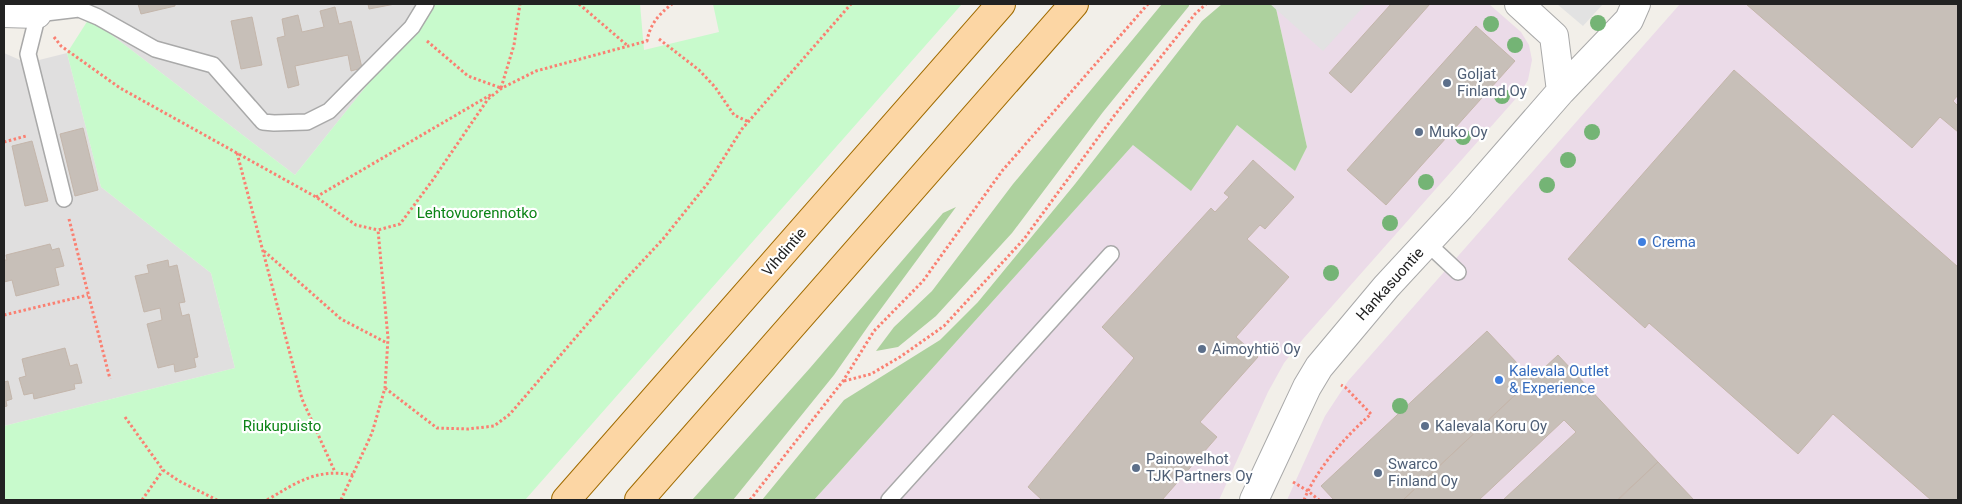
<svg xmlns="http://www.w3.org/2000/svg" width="1962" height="504" font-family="Roboto,sans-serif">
<rect width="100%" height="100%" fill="#f2efe9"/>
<path fill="#e0dfdf" d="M87 4H432L295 175 100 26 90 17Z
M4 53 27 63 67 53 101 187 211 273 235 368 4 426Z"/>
<path fill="#ebdbe8" d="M1275 4H1489L1521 32 1529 45 1532 60 1528 80 1519 95 1303 339 1284 363 1268 392 1219 500H814L1133 145 1237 125 1295 171 1307 147Z
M1680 4H1958V500H1287L1325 416 1348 381Z"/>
<path fill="#add19e" d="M1162 4H1189V6L1103 112 1012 233 936 316 898 347 876 351 894 327 932 291 1013 184Z
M1222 4H1275L1307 147 1295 171 1237 125 1191 191 1133 145 814 500H762L844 400 940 340 978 302 1075 184 1202 21Z
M956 207 869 325 834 375 733 500H692L810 368 943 213Z"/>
<path fill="#c8facc" d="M432 4H640L644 50 719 32 713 4H962L525 500H4V426L235 368 211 273 101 187 67 53 90 17 100 26 295 175Z"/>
<path fill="#e2e2e2" d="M1270 4H1366L1323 51Z
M1557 4H1603L1583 26Z"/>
<path fill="#c7bfb8" stroke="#c4b6ab" d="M138 4H175V6L141 14Z
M368 4H395L369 9Z
M1391 4H1430L1351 93 1329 73Z
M1746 4H1958V95L1953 101 1958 106V132L1940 117 1912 148Z
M335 7 339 24 351 21 362 68 351 71 348 55 295 66 299 85 288 88 277 38 285 36 282 19 298 15 302 32 324 27 320 11Z
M252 17 262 65 241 69 231 21Z
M1476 26 1515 61 1386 205 1347 170Z
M1734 70 1958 267V500H1931L1833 414 1798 454 1649 323 1645 328 1568 259Z
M83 128 98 190 75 196 60 134Z
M32 141 48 201 25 206 12 146Z
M1253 160 1294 197 1265 229 1260 225 1247 239 1289 277 1236 337 1258 357 1200 422 1217 437 1162 500H1042L1028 487 1134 358 1102 327 1211 208 1215 212 1229 197 1224 193Z
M50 244 52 250 59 248 64 266 55 268 59 285 16 296 12 280 4 282V260H7L6 255Z
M168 260 169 267 177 265 185 302 179 303 182 316 189 314 198 357 194 358 196 367 175 372 174 364 158 368 147 324 162 320 160 308 144 312 135 276 149 273 147 265Z
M1487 331 1532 379 1403 500H1334L1321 486Z
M65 348 70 366 77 364 82 383 74 384 75 389 34 399 33 393 24 395 19 378 26 376 22 359Z
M1558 355 1658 462 1617 500H1503L1576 432 1564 420 1479 500H1403Z
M8 381 12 399 6 401 7 406 4 407V382Z
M1658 462 1694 500H1618Z"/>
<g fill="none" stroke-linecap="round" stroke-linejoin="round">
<defs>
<path id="service" d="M39 10 28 54 64 199
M37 14 79 9 98 17 155 49 213 65 263 122 274 123 307 122 329 111 412 27 426 4
M1427 243 1458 272
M889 500 1111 254"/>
<path id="minor" d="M1519 4 1554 36 1561 91
M4 13 37 14
M1254 500 1307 387 1319 367 1386 287 1460 207 1561 91 1629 20 1636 4"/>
<path id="primary" d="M566 500 1001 4
M639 500 1074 4"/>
</defs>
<use href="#service" stroke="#a9a9a9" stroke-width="18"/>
<use href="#minor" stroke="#a9a9a9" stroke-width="30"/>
<use href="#primary" stroke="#a06b00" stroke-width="30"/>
<path stroke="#fa8072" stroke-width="3" stroke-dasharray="2.5 2.5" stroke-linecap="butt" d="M579 4 628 46
M54 37 61 46 120 88 316 197 356 225 378 230
M659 39 699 70 715 87 734 115 749 122
M427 41 468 76 501 88
M501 88 514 45 520 4
M4 142 26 136
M237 153 302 399 335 472
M316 197 492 94
M69 219 110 379
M264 251 341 319 387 343
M4 315 88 295
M844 381 871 374 900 357 944 326 1024 239 1114 116 1195 14 1206 4
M385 388 437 428 468 429 494 426 510 414 625 280 663 239 708 183 742 129 851 4
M125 417 163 470 179 481 217 500
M1293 482 1308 491 1319 500
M142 500 163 470
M267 500C296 483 316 468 353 475
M341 500 372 433 385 388 388 338 378 230 400 224 432 181 488 99 502 88 536 71 647 41C650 24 659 14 672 4
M750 500 843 381 874 331 923 281 1002 171 1148 4
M1304 500C1317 468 1345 437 1371 414L1345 387 1341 385"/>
<use href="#service" stroke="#fff" stroke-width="15"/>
<use href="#minor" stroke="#fff" stroke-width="28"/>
<use href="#primary" stroke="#fcd6a4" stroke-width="28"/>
</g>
<g fill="#74b475">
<circle cx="1598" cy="23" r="8"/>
<circle cx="1491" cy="24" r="8"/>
<circle cx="1515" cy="45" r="8"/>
<circle cx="1502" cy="96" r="8"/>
<circle cx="1592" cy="132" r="8"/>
<circle cx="1463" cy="137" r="8"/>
<circle cx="1568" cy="160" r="8"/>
<circle cx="1426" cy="182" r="8"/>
<circle cx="1547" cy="185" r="8"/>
<circle cx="1390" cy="223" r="8"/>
<circle cx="1331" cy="273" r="8"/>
<circle cx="1400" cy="406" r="8"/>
</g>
<g fill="#5c6f8a" stroke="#fff" stroke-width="2">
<circle cx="1447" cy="83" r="5"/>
<circle cx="1419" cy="132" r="5"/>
<circle cx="1202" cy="349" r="5"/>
<circle cx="1425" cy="426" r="5"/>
<circle cx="1136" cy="468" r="5"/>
<circle cx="1378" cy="473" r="5"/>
</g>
<g fill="#3f7fe0" stroke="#fff" stroke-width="2">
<circle cx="1642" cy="242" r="5"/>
<circle cx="1499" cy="380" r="5"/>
</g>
<g text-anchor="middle" stroke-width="4.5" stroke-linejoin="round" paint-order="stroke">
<g font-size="15" fill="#4e5e75" stroke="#fff" text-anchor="start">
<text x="1457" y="79">Goljat<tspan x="1457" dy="17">Finland Oy</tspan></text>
<text x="1429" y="137">Muko Oy</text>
<text x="1212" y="354">Aimoyhtiö Oy</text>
<text x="1435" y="431">Kalevala Koru Oy</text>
<text x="1146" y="464">Painowelhot<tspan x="1146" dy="17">TJK Partners Oy</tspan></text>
<text x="1388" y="469">Swarco<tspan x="1388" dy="17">Finland Oy</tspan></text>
</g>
<g font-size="15" fill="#0c8416" stroke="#fff">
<text x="477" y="218">Lehtovuorennotko</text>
<text x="282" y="431">Riukupuisto</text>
</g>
<g font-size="15" fill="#366cbe" stroke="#fff" text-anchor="start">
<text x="1652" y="247">Crema</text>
<text x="1509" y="376">Kalevala Outlet<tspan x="1509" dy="17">&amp; Experience</tspan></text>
</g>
<g font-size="15" fill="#222" stroke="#fff">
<text transform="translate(784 252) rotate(-49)" y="5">Vihdintie</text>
<text transform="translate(1390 284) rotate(-48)" y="5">Hankasuontie</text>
</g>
</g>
<rect width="1962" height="504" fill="none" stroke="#222222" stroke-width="10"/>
</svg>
